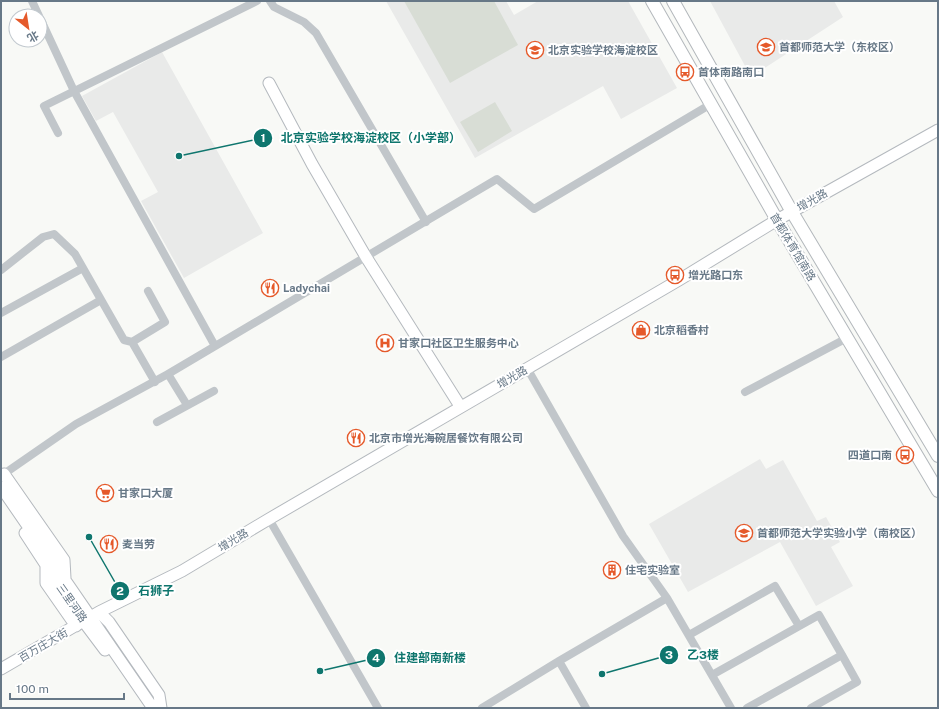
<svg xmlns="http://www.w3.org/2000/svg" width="939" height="709" font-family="'Public Sans','Noto Sans SC',sans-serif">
<rect width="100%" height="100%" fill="#f8f9f6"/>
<path fill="#e9eae9" d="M386 1H506L514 15 538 1H628L677 88 621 119 603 86 475 158Z
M710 1H834L843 17 751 77Z
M162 52 263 233 184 278 141 201 158 192 113 112 96 121 82 96Z
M760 459 766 469 783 460 817 521 826 517 840 542 831 547 853 586 816 606 780 542 688 592 649 524Z"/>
<path fill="#d8ddd5" d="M404 1H494L518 45 450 83Z
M495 102 512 131 478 152 460 122Z"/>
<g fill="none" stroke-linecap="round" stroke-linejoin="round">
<defs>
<path id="secondary" d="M269 83 312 164 366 257 460 406
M4 474 64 560 65 578
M1 487 153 708
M25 533 78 614 105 650
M46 566V583L76 626
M99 612 109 622 159 695 161 708
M1 669 99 612 182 571 269 519 679 280 777 220 938 130"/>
<path id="primary" d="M652 1 777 220 938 491
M673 1 792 212 938 456"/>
</defs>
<use href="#secondary" stroke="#b4b9be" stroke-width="13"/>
<use href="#primary" stroke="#b3b8bc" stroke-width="14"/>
<path stroke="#c1c6ca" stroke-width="8" d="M32 1 39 16
M270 1 274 7 304 22 316 33 426 222
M40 18 74 91 215 346
M58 133 44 106 257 1
M1 270 43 237 54 234 75 254 124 340 132 342 155 382
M1 313 83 268
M132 342 165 322 148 291
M1 357 101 300
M527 368 623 536 667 598 731 708
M168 374 187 405
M745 392 847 338
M157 422 214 391
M1 476 76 424 168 374 497 179 534 209 711 104
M269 519 378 708
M689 635 775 586 799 626
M559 661 586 708
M712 675 819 615 842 655
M482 708 559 661 667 598
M747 708 842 655 857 682 811 708"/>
<use href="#secondary" stroke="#fff" stroke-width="11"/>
<use href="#primary" stroke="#fff" stroke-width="12"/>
</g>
<defs>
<symbol id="university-ring" viewBox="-11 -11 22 22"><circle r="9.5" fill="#fff" stroke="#e5592a" stroke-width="1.5"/><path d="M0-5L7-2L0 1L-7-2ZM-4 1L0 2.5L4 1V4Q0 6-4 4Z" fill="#e5592a"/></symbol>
<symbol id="school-ring" viewBox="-11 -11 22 22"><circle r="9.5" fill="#fff" stroke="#e5592a" stroke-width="1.5"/><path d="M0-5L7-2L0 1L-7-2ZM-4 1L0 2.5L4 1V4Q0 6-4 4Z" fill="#e5592a"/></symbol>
<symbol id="bus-ring" viewBox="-11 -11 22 22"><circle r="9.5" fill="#fff" stroke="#e5592a" stroke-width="1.5"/><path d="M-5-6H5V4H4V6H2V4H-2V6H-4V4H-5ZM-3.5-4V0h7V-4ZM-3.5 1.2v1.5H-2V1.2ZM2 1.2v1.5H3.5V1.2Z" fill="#e5592a"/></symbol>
<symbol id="restaurant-ring" viewBox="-11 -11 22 22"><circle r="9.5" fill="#fff" stroke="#e5592a" stroke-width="1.5"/><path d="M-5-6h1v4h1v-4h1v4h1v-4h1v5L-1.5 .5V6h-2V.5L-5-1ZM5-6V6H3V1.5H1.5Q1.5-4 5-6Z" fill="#e5592a"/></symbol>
<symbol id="shop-ring" viewBox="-11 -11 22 22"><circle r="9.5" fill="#fff" stroke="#e5592a" stroke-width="1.5"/><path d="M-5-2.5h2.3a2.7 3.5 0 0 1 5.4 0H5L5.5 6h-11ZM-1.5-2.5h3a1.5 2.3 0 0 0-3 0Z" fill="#e5592a"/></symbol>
<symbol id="hospital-ring" viewBox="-11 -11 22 22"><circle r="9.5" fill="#fff" stroke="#e5592a" stroke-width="1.5"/><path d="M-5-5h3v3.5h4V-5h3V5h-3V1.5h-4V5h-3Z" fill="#e5592a"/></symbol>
<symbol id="supermarket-ring" viewBox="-11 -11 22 22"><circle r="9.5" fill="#fff" stroke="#e5592a" stroke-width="1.5"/><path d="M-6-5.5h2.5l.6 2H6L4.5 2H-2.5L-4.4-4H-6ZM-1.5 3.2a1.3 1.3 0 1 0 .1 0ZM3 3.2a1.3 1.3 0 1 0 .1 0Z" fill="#e5592a"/></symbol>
<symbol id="building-ring" viewBox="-11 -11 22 22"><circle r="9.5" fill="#fff" stroke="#e5592a" stroke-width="1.5"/><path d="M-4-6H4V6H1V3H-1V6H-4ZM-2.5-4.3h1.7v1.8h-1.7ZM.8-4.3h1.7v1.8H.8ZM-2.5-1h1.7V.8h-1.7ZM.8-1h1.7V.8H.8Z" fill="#e5592a"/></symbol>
</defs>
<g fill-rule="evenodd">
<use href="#university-ring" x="756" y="37" width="20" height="20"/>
<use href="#school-ring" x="525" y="40" width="20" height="20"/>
<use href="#bus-ring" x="675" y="62" width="20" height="20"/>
<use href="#bus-ring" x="665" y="265" width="20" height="20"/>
<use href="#restaurant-ring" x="260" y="278" width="20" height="20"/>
<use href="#shop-ring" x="631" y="320" width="20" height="20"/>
<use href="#hospital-ring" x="375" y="333" width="20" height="20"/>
<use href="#restaurant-ring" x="346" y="428" width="20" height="20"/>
<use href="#bus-ring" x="895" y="445" width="20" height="20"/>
<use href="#supermarket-ring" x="95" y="483" width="20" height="20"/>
<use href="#school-ring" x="734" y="523" width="20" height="20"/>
<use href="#restaurant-ring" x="99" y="534" width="20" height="20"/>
<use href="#building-ring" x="602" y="560" width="20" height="20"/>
</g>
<g text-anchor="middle" stroke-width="4" stroke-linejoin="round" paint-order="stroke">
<g font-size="11" font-weight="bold" fill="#677887" stroke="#fff" text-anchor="start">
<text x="779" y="51">首都师范大学（东校区）</text>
<text x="548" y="54">北京实验学校海淀校区</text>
<text x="698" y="76">首体南路南口</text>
<text x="688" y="279">增光路口东</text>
<text x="283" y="292">Ladychai</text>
<text x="654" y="334">北京稻香村</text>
<text x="398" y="347">甘家口社区卫生服务中心</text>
<text x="369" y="442">北京市增光海碗居餐饮有限公司</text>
<text x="892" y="459" text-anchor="end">四道口南</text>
<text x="118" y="497">甘家口大厦</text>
<text x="757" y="537">首都师范大学实验小学（南校区）</text>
<text x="122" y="548">麦当劳</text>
<text x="625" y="574">住宅实验室</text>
</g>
<g font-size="11" fill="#677887" stroke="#fff">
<text transform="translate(812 200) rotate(-29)" y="4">增光路</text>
<text transform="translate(793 247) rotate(59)" y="4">首都体育馆南路</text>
<text transform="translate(512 377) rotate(-30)" y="4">增光路</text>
<text transform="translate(233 540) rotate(-31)" y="4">增光路</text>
<text transform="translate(72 603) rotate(55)" y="4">三里河路</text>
<text transform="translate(43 645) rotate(-30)" y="4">百万庄大街</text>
</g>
</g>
<path fill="none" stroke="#0f766e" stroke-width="1.5" d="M179 156L263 138M89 537L120 591M602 674L669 655M320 671L376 658"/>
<g fill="#0f766e" stroke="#fff" stroke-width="1.5">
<circle cx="179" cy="156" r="4"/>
<circle cx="89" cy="537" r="4"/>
<circle cx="602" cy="674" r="4"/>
<circle cx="320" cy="671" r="4"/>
<circle cx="263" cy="138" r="10"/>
<circle cx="120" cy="591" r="10"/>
<circle cx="669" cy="655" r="10"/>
<circle cx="376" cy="658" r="10"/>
</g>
<g font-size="12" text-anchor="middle" font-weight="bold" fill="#fff">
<text x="263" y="142">1</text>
<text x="120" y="595">2</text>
<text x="669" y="659">3</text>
<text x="376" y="662">4</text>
</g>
<g font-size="12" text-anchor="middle" font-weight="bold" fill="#0f766e" stroke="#fff" stroke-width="4" stroke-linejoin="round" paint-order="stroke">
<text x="371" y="142">北京实验学校海淀校区（小学部）</text>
<text x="156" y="595">石狮子</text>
<text x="703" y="659">乙3楼</text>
<text x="430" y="662">住建部南新楼</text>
</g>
<rect width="939" height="709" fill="none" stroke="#677887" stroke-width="4"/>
<g transform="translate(28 28) rotate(150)"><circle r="19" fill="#ffffff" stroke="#c2c9cf"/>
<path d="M0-3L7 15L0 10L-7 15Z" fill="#e5592a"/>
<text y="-6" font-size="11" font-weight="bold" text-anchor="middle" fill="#677887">北</text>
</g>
<path d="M10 693v6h114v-6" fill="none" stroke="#677887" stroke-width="2"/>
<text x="16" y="693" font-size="12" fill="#677887" stroke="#ffffff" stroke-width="3" paint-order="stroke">100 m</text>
</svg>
